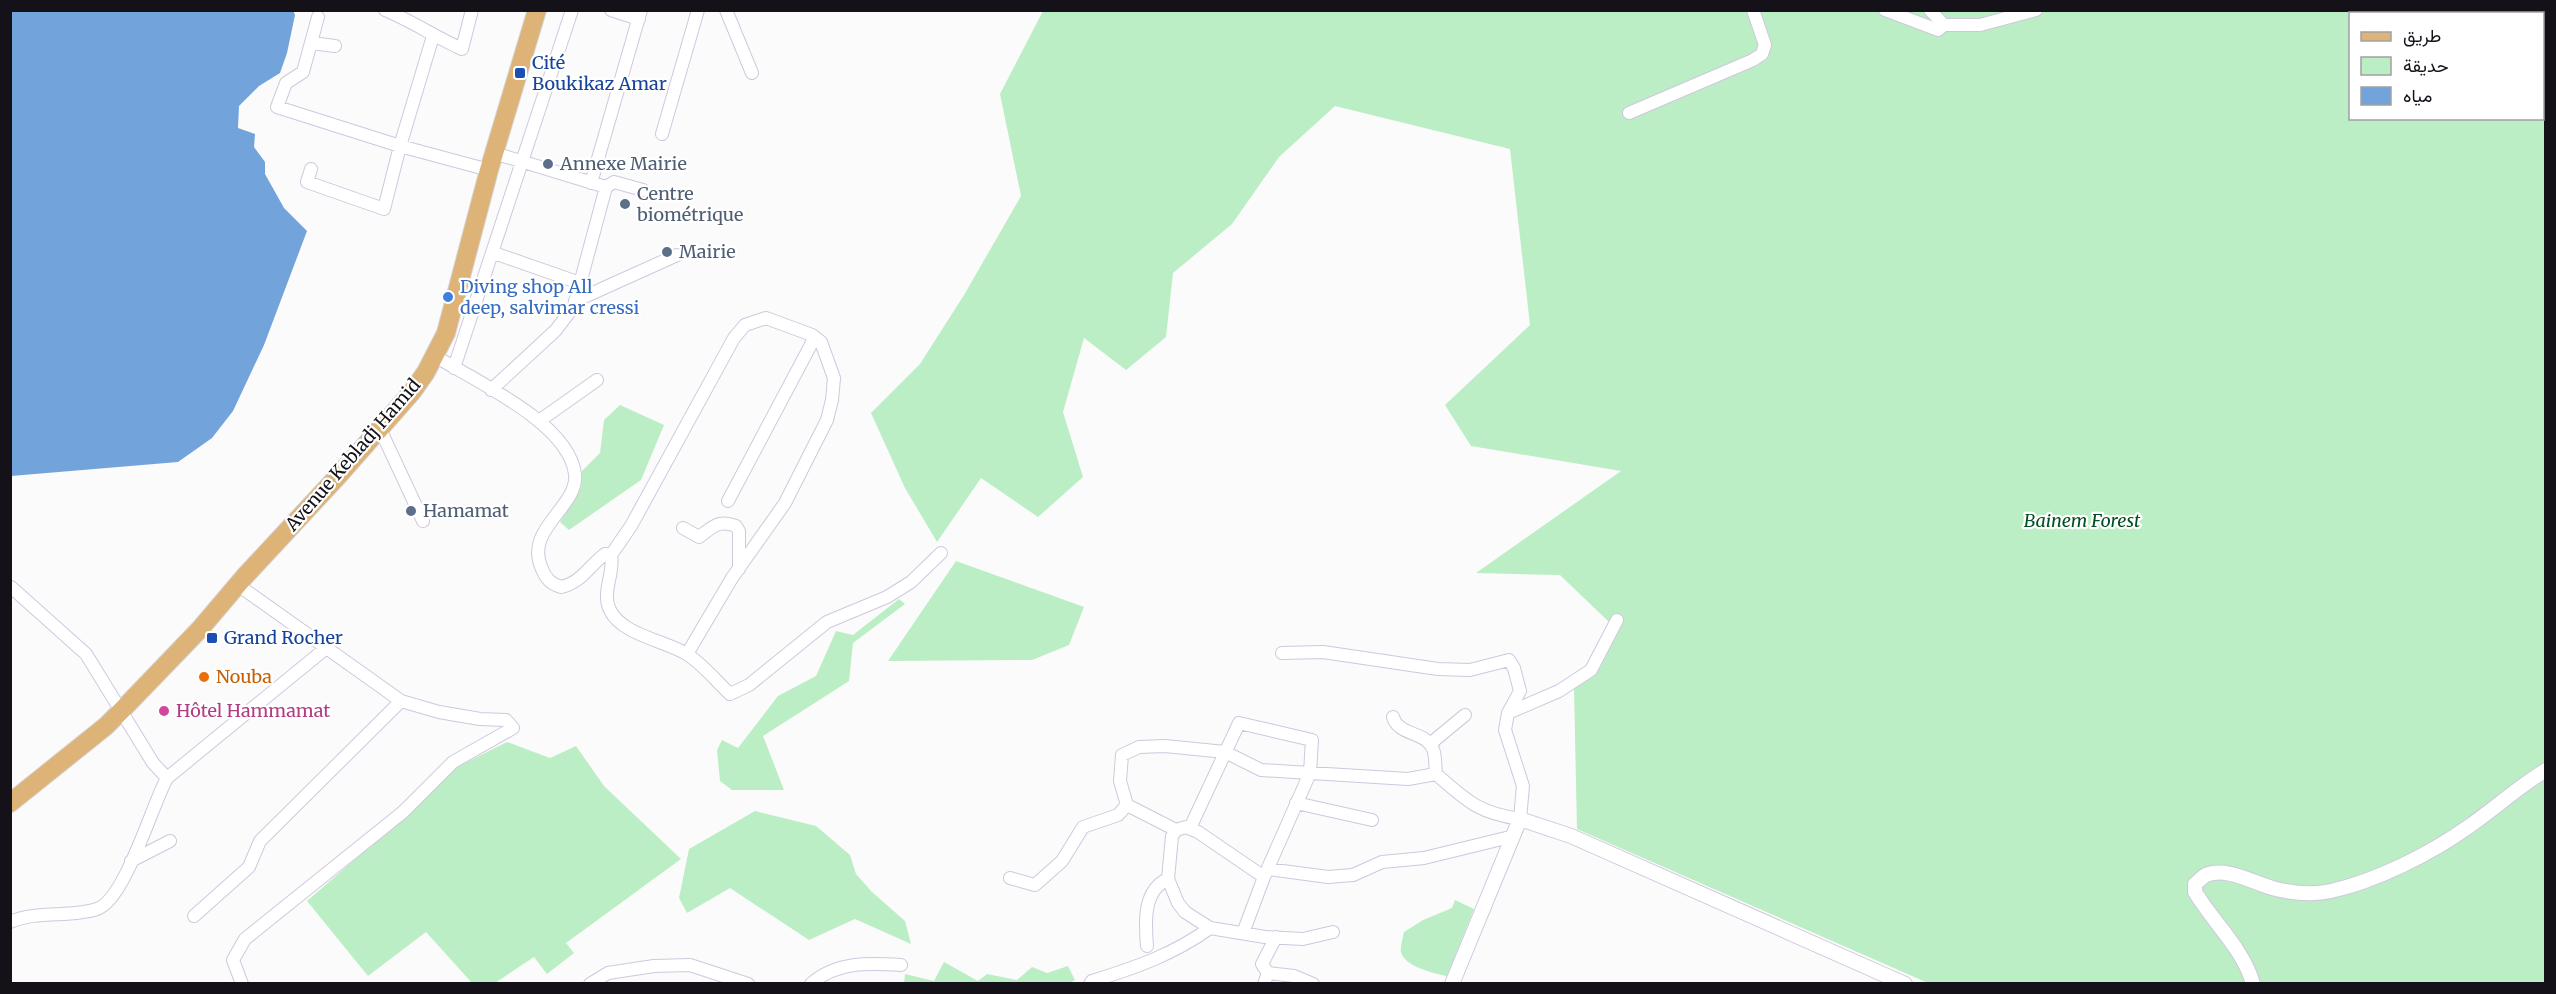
<svg xmlns="http://www.w3.org/2000/svg" width="2556" height="994" font-family="Merriweather,Vazirmatn,serif">
<rect width="100%" height="100%" fill="#fbfbfb"/>
<path fill="#bbeec5" fill-rule="evenodd" d="M1043 11H2545V983H1928L1577 829 1574 689 1609 622 1560 575 1476 573 1621 471 1471 446 1445 405 1530 325 1510 149 1335 106 1279 157 1232 224 1173 273 1166 337 1126 370 1084 338 1063 412 1083 477 1038 517 981 478 937 542 905 488 871 413 920 364 964 295 1021 196 1000 94ZM2350 14H2542V118H2350Z
M620 405 664 425 641 480 569 530 560 522 581 487 582 471 600 453 604 420Z
M956 561 1084 607 1069 645 1032 660 888 661Z
M899 599 905 604 853 643 849 681 763 736 784 790H732L720 781 717 750 722 740 738 748 778 696 816 676 836 631 853 635Z
M507 742 550 758 576 746 604 786 681 859 566 943 574 953 547 974 534 957 495 983H472L426 932 368 976 307 901 405 816 455 768Z
M755 811 816 826 850 855 856 874 872 892 905 921 911 944 855 919 809 940 730 888 687 913 679 898 689 849Z
M1455 900 1474 909 1447 976C1433 973 1405 967 1401 952 1400 946 1403 938 1404 932L1423 920 1452 908Z
M944 962 978 981 987 974 1017 980 1032 967 1047 973 1068 966 1075 980 1068 984 904 983 905 974 934 981Z"/>
<path fill="#72a3da" d="M11 10H293L295 15 287 53 280 73 259 86 239 106 238 128 255 134 254 147 265 162V174L284 208 307 231 264 345 233 411 212 438 178 462 11 476Z"/>
<g fill="none" stroke-linecap="round" stroke-linejoin="round">
<defs>
<path id="minor" d="M385 10C412 21 435 37 462 49L472 10
M611 10 639 19
M726 10 752 73
M1885 10 1938 30 1944 25
M1930 10 1944 25H1980L2036 10
M318 17 303 72 286 83 277 107 400 146 489 170
M312 43 335 46
M1629 113 1753 60 1762 54 1765 45 1753 10
M662 134 698 10
M311 169 307 182 384 209 400 146 433 36
M591 183 641 10
M606 187 614 182 643 190
M494 253 580 283
M575 301 677 255
M435 356C475 381 569 423 575 474 579 507 523 529 542 569 546 579 551 584 561 587 581 583 589 566 605 554L611 555C615 572 601 593 610 610 621 634 662 640 685 653 702 663 716 681 730 694L749 685 827 622 887 597 911 582 941 553
M454 368 572 10
M491 390 556 330 574 306 606 187 494 153
M539 421 597 380
M380 429 423 521
M728 501 815 337
M683 528 699 537C713 527 718 519 736 526L739 531V569
M611 555 631 526 734 338 745 325 766 318 812 335 821 342 834 378 832 400 827 420 785 503 732 578 687 654
M238 585 401 701 439 712 480 719 506 720 513 728 453 762 403 812 245 939 233 960 242 984
M11 587 86 654 153 763 167 778 325 649
M1508 713 1559 691 1591 670 1617 620
M1393 717C1398 736 1426 731 1433 749 1436 756 1435 767 1436 774
M1430 744 1465 715
M1296 803 1372 820
M1127 805 1120 781 1122 755 1139 747 1165 746 1225 752 1261 770 1408 779 1436 774C1467 801 1478 813 1520 819L1523 786 1505 730 1508 713 1520 691 1514 668 1509 660 1470 670 1438 669 1323 652 1282 653
M1190 828 1239 723 1312 740 1310 773 1264 877 1243 933
M131 861 170 841
M1268 869 1328 877 1353 875 1382 862 1424 858 1510 837
M1264 877 1198 832 1186 827 1176 830 1172 836 1168 879 1178 903 1185 912 1210 928 1265 937 1303 939 1333 932
M1010 878 1035 885 1062 861 1083 827 1118 815 1127 805 1176 830
M194 916 249 867 260 841 401 701
M10 922C38 910 70 918 97 909 125 900 152 805 167 778
M1147 946C1145 922 1143 890 1168 879
M1268 973 1294 976 1313 984
M590 984 608 973 654 966 690 965 748 984
M811 984C836 961 870 963 901 965
M1090 984 1092 981C1135 968 1174 954 1210 928
M1264 984 1268 973 1262 964 1276 937"/>
<path id="tertiary" d="M1452 984 1520 819 1571 836 1905 984
M2253 984C2244 950 2213 922 2195 892V884C2198 882 2202 877 2206 875 2227 866 2255 884 2276 889 2293 893 2314 895 2331 891 2376 881 2430 854 2468 827 2494 809 2518 787 2546 770"/>
<path id="primary" d="M10 803 106 726 122 710 200 629 245 576 339 475 412 392 426 372 446 333 489 170 537 10"/>
</defs>
<use href="#minor" stroke="#d0c7de" stroke-width="14"/>
<use href="#tertiary" stroke="#d0c7de" stroke-width="16"/>
<use href="#primary" stroke="#d5d4d6" stroke-width="20"/>
<use href="#minor" stroke="#fff" stroke-width="12"/>
<use href="#tertiary" stroke="#fff" stroke-width="14"/>
<use href="#primary" stroke="#deb377" stroke-width="18"/>
</g>
<g fill="#1a4fb4" stroke="#fff" stroke-width="2">
<rect x="514" y="67" width="12" height="12" rx="3"/>
<rect x="206" y="632" width="12" height="12" rx="3"/>
</g>
<g fill="#5c6f8a" stroke="#fff" stroke-width="2">
<circle cx="548" cy="164" r="6"/>
<circle cx="625" cy="204" r="6"/>
<circle cx="667" cy="252" r="6"/>
<circle cx="411" cy="511" r="6"/>
</g>
<circle fill="#3f7fe0" stroke="#fff" stroke-width="2" cx="448" cy="297" r="6"/>
<circle fill="#e8710a" stroke="#fff" stroke-width="2" cx="204" cy="677" r="6"/>
<circle fill="#d1479c" stroke="#fff" stroke-width="2" cx="164" cy="711" r="6"/>
<g text-anchor="middle" stroke-width="4.5" stroke-linejoin="round" paint-order="stroke">
<g font-size="18" fill="#164399" stroke="#fff" text-anchor="start">
<text x="532" y="69">Cité<tspan x="532" dy="21">Boukikaz Amar</tspan></text>
<text x="224" y="644">Grand Rocher</text>
</g>
<g font-size="18" fill="#4e5e75" stroke="#fff" text-anchor="start">
<text x="560" y="170">Annexe Mairie</text>
<text x="637" y="200">Centre<tspan x="637" dy="21">biométrique</tspan></text>
<text x="679" y="258">Mairie</text>
<text x="423" y="517">Hamamat</text>
</g>
<g font-size="18" fill="#366cbe" stroke="#fff" text-anchor="start">
<text x="460" y="293">Diving shop All<tspan x="460" dy="21">deep, salvimar cressi</tspan></text>
</g>
<g font-size="18" fill="#141119" stroke="#fff">
<text transform="translate(353 455) rotate(-49)" y="6">Avenue Kebladj Hamid</text>
</g>
<g font-size="18" font-style="italic" fill="#004f22" stroke="#fff">
<text x="2082" y="527">Bainem Forest</text>
</g>
<g font-size="18" fill="#c56008" stroke="#fff" text-anchor="start">
<text x="216" y="683">Nouba</text>
</g>
<g font-size="18" fill="#b23c85" stroke="#fff" text-anchor="start">
<text x="176" y="717">Hôtel Hammamat</text>
</g>
</g>
<rect width="2556" height="994" fill="none" stroke="#141119" stroke-width="24"/>
<rect x="2349" y="12" width="195" height="108" fill="#ffffff" stroke="#a1a0a3" stroke-width="1.5"/>
<rect x="2361" y="32" width="30" height="9" fill="#deb377" stroke="#a1a0a3" stroke-width="1.5"/>
<text x="2403" y="42" font-size="18" fill="#141119">طريق</text>
<rect x="2361" y="57" width="30" height="18" fill="#bbeec5" stroke="#a1a0a3" stroke-width="1.5"/>
<text x="2403" y="72" font-size="18" fill="#141119">حديقة</text>
<rect x="2361" y="87" width="30" height="18" fill="#72a3da" stroke="#a1a0a3" stroke-width="1.5"/>
<text x="2403" y="102" font-size="18" fill="#141119">مياه</text>
</svg>
